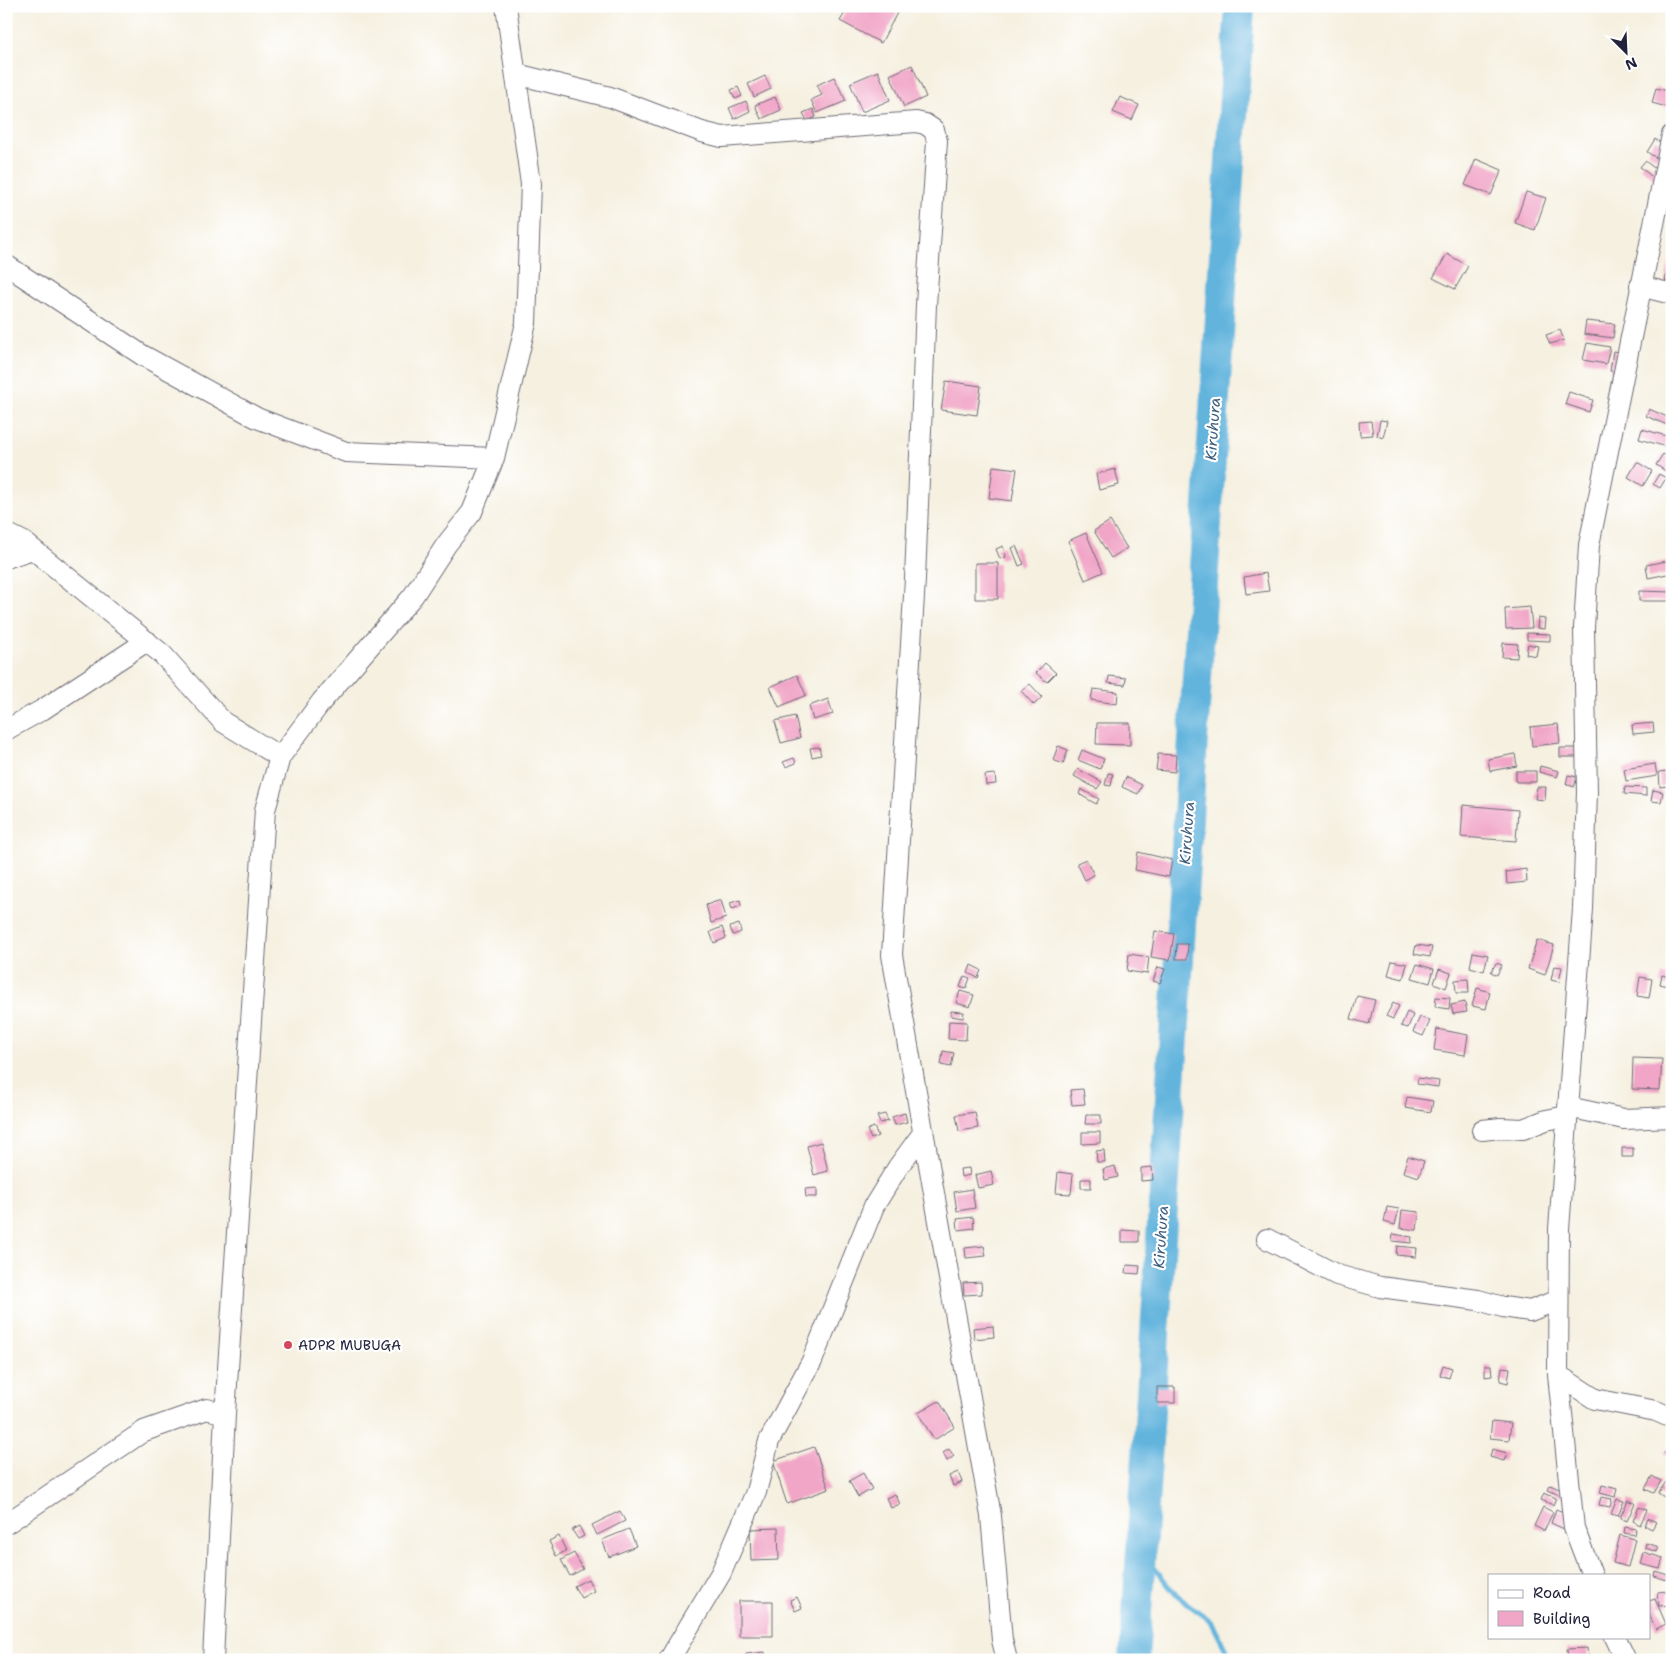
<svg xmlns="http://www.w3.org/2000/svg" width="1678" height="1666" font-family="'Shantell Sans',sans-serif">
<rect width="100%" height="100%" fill="#fff"/>
<filter id="ink" filterUnits="userSpaceOnUse"><feTurbulence type="fractalNoise" baseFrequency=".02" numOctaves="2"/><feDisplacementMap in="SourceGraphic" scale="10" xChannelSelector="R" yChannelSelector="G"/><feConvolveMatrix kernelMatrix="1 2 1 2 8 2 1 2 1" color-interpolation-filters="sRGB"/></filter>
<filter id="wash" filterUnits="userSpaceOnUse"><feTurbulence type="fractalNoise" baseFrequency=".0096" numOctaves="4" result="noise"/><feDisplacementMap in="SourceGraphic" scale="20" xChannelSelector="R" yChannelSelector="G"/><feGaussianBlur stdDeviation="1.12" result="paint"/><feColorMatrix in="noise" values="0 0 0 0 0 0 0 0 0 0 0 0 0 0 0 0 0 1.4 0 .05"/><feComposite in="paint" operator="in"/></filter>
<g filter="url(#wash)">
<rect width="100%" height="100%" fill="#f5f0e0"/>
<g fill="none" stroke-linecap="round" stroke-linejoin="round">
<path stroke="#62b4dd" stroke-width="5" d="M1141 1551 1177 1596 1211 1621 1231 1660"/>
<path stroke="#62b4dd" stroke-width="30" d="M1134 1660 1240 6"/>
</g>
<g id="blocks">
<path fill="#f1a6c7" d="M849 6H885L897 13 881 43 840 21Z
M912 65 926 97 904 107 890 75Z
M878 71 890 100 862 112 850 83Z
M765 76 771 89 754 97 748 84Z
M834 77 846 101 817 113 811 100 822 95 817 85Z
M738 87 742 96 735 99 731 90Z
M1656 88 1672 92 1670 108 1652 103Z
M775 97 781 110 761 119 755 105Z
M1120 97 1139 105 1132 120 1113 112Z
M746 101 750 111 734 119 729 108Z
M813 109 816 117 807 121 803 113Z
M1655 139 1666 146 1658 159 1647 152Z
M1476 159 1502 170 1491 195 1465 185Z
M1645 161 1661 173 1656 180 1640 167Z
M1526 192 1546 198 1535 230 1515 223Z
M1447 254 1468 266 1455 289 1433 278Z
M1671 256 1672 257V283L1665 281Z
M1586 321 1615 324 1613 338 1584 334Z
M1560 330 1564 340 1550 344 1546 335Z
M1587 343 1610 347 1606 364 1583 360Z
M1613 351 1632 354 1629 374 1610 371Z
M946 381 981 386 977 415 941 410Z
M1569 392 1593 400 1589 412 1565 404Z
M1649 409 1672 419V427L1646 416Z
M1380 420 1387 421 1383 438 1377 436Z
M1371 421 1373 435 1360 436 1359 422Z
M1642 429 1670 437 1667 447 1639 439Z
M1663 454 1672 459V475L1656 465Z
M1637 462 1652 471 1643 486 1628 477Z
M993 466 1017 469 1012 501 989 498Z
M1115 469 1119 485 1099 490 1096 474Z
M1659 474 1666 478 1660 488 1653 484Z
M1110 521 1127 548 1111 558 1094 531Z
M1086 533 1103 572 1085 580 1068 541Z
M1003 546 1006 557 1000 559 996 549Z
M1016 546 1024 564 1019 566 1012 548Z
M1672 560V573L1648 578 1646 565Z
M975 563H998V599H975Z
M1266 573 1269 591 1246 594 1244 577Z
M1639 591 1672 592V601H1639Z
M1530 607 1532 628 1506 629 1505 609Z
M1538 618 1545 619 1544 629 1537 628Z
M1527 633 1550 634V641L1527 640Z
M1503 643 1518 644 1517 658 1502 657Z
M1528 644 1538 646 1536 656 1526 654Z
M1045 663 1056 673 1047 682 1036 673Z
M797 675 806 695 779 707 770 687Z
M1109 676 1126 678 1125 685 1108 683Z
M1030 684 1042 697 1034 705 1021 691Z
M1093 689 1118 692 1117 704 1091 700Z
M828 699 833 714 813 720 809 706Z
M795 716 800 738 781 743 775 721Z
M1097 723H1130V745L1096 744Z
M1653 723 1654 732 1633 734 1632 725Z
M1558 724 1560 743 1532 746 1530 727Z
M1058 746 1068 750 1063 764 1053 760Z
M819 747 821 755 812 757 810 748Z
M1560 748H1578V757H1560Z
M1082 750 1104 759 1100 769 1078 760Z
M1158 754 1176 755 1175 772 1156 770Z
M1515 754 1517 766 1490 771 1488 759Z
M794 758 796 763 786 767 783 762Z
M1655 764 1657 776 1626 781 1624 769Z
M1540 766 1559 771 1557 777 1539 772Z
M1078 769 1102 782 1097 789 1074 776Z
M1516 771H1536V782H1516Z
M1667 771 1668 786 1660 787 1659 772Z
M1108 773 1113 774 1111 786 1105 785Z
M995 774 996 784 986 785 985 775Z
M1568 775 1577 777 1574 787 1566 784Z
M1126 777 1142 785 1138 794 1122 787Z
M1537 787H1546L1545 800 1535 799Z
M1625 787 1646 788V796L1624 794Z
M1081 789 1099 799 1096 804 1079 794Z
M1653 790 1663 792 1661 802 1651 801Z
M1463 805 1518 810 1516 841 1461 837Z
M1138 852 1172 860 1169 877 1135 870Z
M1086 859 1094 875 1085 880 1077 863Z
M1526 869 1527 882 1507 884 1506 872Z
M721 900 726 918 711 923 706 905Z
M740 900 741 906 732 909 730 903Z
M739 924 741 932 733 935 730 927Z
M722 927 726 938 714 943 710 932Z
M1155 931 1174 934 1170 960 1151 957Z
M1537 940 1554 945 1545 975 1528 969Z
M1177 944H1188L1187 959H1176Z
M1416 945 1432 947 1430 957 1414 954Z
M1473 952 1488 955 1484 971 1470 967Z
M1129 954 1149 957 1147 974 1127 971Z
M1392 961 1407 964 1403 979 1388 975Z
M1496 963 1502 965 1497 975 1491 972Z
M1417 964 1434 969 1430 983 1412 978Z
M971 965 981 970 978 978 968 973Z
M1554 966 1562 967 1559 982 1551 980Z
M1158 967 1165 969 1160 983 1153 981Z
M1439 969 1451 973 1446 988 1434 983Z
M1662 975 1671 977 1668 986 1660 984Z
M964 976 970 978 966 989 960 987Z
M1640 977 1652 979 1649 998 1637 996Z
M1468 979 1469 993H1456L1455 980Z
M1477 988 1490 992 1486 1009 1472 1006Z
M960 991 974 995 970 1007 956 1003Z
M1357 996 1375 1000 1369 1024 1351 1019Z
M1436 997 1450 998 1449 1009 1435 1007Z
M1465 1002 1467 1012 1453 1014 1451 1005Z
M1393 1003 1399 1006 1393 1019 1386 1016Z
M951 1011 964 1012 963 1018 951 1016Z
M1407 1012 1413 1015 1408 1028 1401 1026Z
M1420 1017 1430 1021 1423 1036 1413 1032Z
M949 1021 967 1022 966 1040 948 1039Z
M1437 1029 1468 1035 1465 1055 1434 1050Z
M943 1051 954 1053 951 1067 941 1065Z
M1633 1058 1662 1059 1660 1090 1632 1089Z
M1418 1078 1439 1081 1438 1087 1417 1084Z
M1083 1089 1085 1104 1072 1105 1070 1090Z
M1407 1097 1433 1101 1431 1112 1405 1108Z
M975 1112 978 1128 959 1131 956 1115Z
M905 1113 907 1122 895 1125 892 1117Z
M885 1114 888 1121 880 1123 877 1116Z
M1086 1115H1101V1124H1085Z
M874 1127 878 1136 871 1139 867 1130Z
M1082 1132H1100V1143L1082 1144Z
M821 1142 828 1171 814 1175 807 1146Z
M1622 1148H1633V1157H1622Z
M1104 1150 1105 1162H1097L1096 1151Z
M1408 1156 1424 1161 1419 1177 1403 1172Z
M1115 1166 1118 1177 1105 1180 1103 1169Z
M1152 1167 1153 1180 1141 1181V1168Z
M969 1168 970 1175 961 1177 960 1169Z
M991 1171 994 1185 978 1188 975 1175Z
M1058 1172 1073 1174 1071 1194 1056 1193Z
M1081 1179H1091V1188H1081Z
M817 1188V1197H806L805 1189Z
M972 1189 975 1208 957 1211 954 1192Z
M1387 1207 1399 1209 1395 1225 1384 1222Z
M1402 1210 1419 1212 1417 1230 1400 1228Z
M973 1217 974 1228 958 1230 957 1219Z
M1122 1230 1139 1231V1242H1122Z
M1393 1234 1412 1237 1411 1243 1392 1241Z
M984 1246 986 1256 966 1258 965 1248Z
M1397 1246 1417 1248 1416 1257 1396 1255Z
M1127 1265 1140 1266 1139 1274 1126 1273Z
M981 1282 982 1294 964 1295 963 1283Z
M993 1326 994 1337 974 1339 973 1328Z
M1443 1365 1452 1368 1449 1378 1440 1375Z
M1485 1365H1491L1492 1376 1485 1377Z
M1502 1367 1510 1368 1508 1383 1500 1381Z
M1157 1387H1175V1403H1157Z
M939 1401 955 1427 934 1440 918 1413Z
M1492 1421 1511 1423 1509 1440 1490 1438Z
M1672 1445V1461L1664 1453Z
M814 1447 829 1489 787 1504 773 1461Z
M949 1449 954 1456 947 1461 943 1453Z
M1492 1449 1507 1453 1504 1461 1490 1457Z
M958 1472 962 1482 953 1486 949 1476Z
M863 1473 872 1489 858 1497 849 1481Z
M1652 1476 1661 1481 1654 1493 1645 1489Z
M1666 1482 1671 1486 1664 1497 1658 1493Z
M1550 1485 1566 1492 1564 1497 1548 1490Z
M1602 1485 1617 1489 1615 1497 1600 1493Z
M1544 1493 1556 1498 1553 1505 1541 1500Z
M895 1494 900 1504 891 1508 886 1498Z
M1601 1497 1612 1499 1610 1507 1599 1505Z
M1617 1499 1624 1501 1618 1516 1611 1514Z
M1628 1500 1635 1503 1627 1521 1620 1518Z
M1543 1507 1553 1512 1544 1531 1534 1526Z
M1639 1507 1647 1510 1640 1525 1633 1521Z
M1556 1509 1570 1515 1564 1529 1551 1523Z
M620 1511 625 1521 597 1535 592 1525Z
M1648 1518 1656 1522 1652 1529 1644 1525Z
M579 1526 584 1536 578 1539 572 1530Z
M1625 1527 1636 1529 1635 1535 1624 1533Z
M778 1528 779 1560 751 1561 750 1529Z
M629 1529 636 1546 609 1557 602 1540Z
M1620 1535 1635 1539 1628 1567 1613 1563Z
M559 1536 566 1551 556 1556 549 1541Z
M1646 1543 1659 1547 1657 1552 1645 1548Z
M1643 1552 1663 1558 1660 1569 1640 1564Z
M574 1553 583 1569 570 1576 561 1560Z
M1655 1571 1668 1575 1667 1580 1654 1576Z
M588 1579 594 1591 581 1598 574 1586Z
M1668 1591 1669 1605 1659 1606 1658 1592Z
M797 1597 802 1608 795 1611 790 1600Z
M1655 1599 1666 1624 1656 1629 1649 1614V1601Z
M739 1601H773V1636H739Z
M1587 1648 1588 1660H1568L1567 1649Z
M765 1652 766 1660H746V1654Z"/>
</g>
</g>
<g filter="url(#ink)">
<use href="#blocks" fill-opacity="0" stroke="#6c6a75" stroke-width="1"/>
<g fill="none" stroke-linecap="round" stroke-linejoin="round">
<defs>
<path id="minor" d="M516 74 610 97 702 132 722 137 916 122 925 124 934 130 937 141 926 305 915 579 892 955 991 1516 1002 1640 1007 1660
M6 265 142 355 257 418 346 452 494 458
M1640 286 1672 294
M6 533 24 542 162 654 223 722 280 757
M6 558 32 549
M6 730 42 710 147 641
M1568 1107 1624 1119 1672 1117
M1482 1130 1501 1128 1523 1129 1546 1120 1567 1116
M1267 1239 1337 1275 1380 1287 1478 1300 1503 1307 1530 1311 1558 1300
M1558 1375 1595 1399 1656 1411 1672 1418
M6 1524 144 1431 207 1409 225 1414
M1592 1575 1574 1528 1558 1375 1559 1229 1583 909 1587 792 1584 628 1589 545 1672 135
M1615 1637 1626 1660
M213 1660 225 1414 265 810 280 757 322 701 413 596 446 545 472 512 494 458 526 323 531 184 506 6
M669 1660 721 1573 756 1492 769 1441 812 1361 874 1206 898 1167 923 1133"/>
</defs>
<use href="#minor" stroke="#6c6a75" stroke-width="22"/>
<use href="#minor" stroke="#fff" stroke-width="20"/>
</g>
</g>
<circle fill="#d1495b" stroke="#fff" stroke-width="2" cx="288" cy="1345" r="5"/>
<g text-anchor="middle" stroke-width="4.5" stroke-linejoin="round" paint-order="stroke">
<g font-size="14" fill="#22223b" stroke="#fff" text-anchor="start">
<text x="298" y="1350">ADPR MUBUGA</text>
</g>
<g font-size="15" font-style="italic" fill="#3c5c7c" stroke="#fff">
<text transform="translate(1213 429) rotate(-86)" y="5">Kiruhura</text>
<text transform="translate(1187 833) rotate(-86)" y="5">Kiruhura</text>
<text transform="translate(1161 1237) rotate(-86)" y="5">Kiruhura</text>
</g>
</g>
<rect width="1678" height="1666" fill="none" stroke="#fff" stroke-width="25"/>
<rect x="1488" y="1574" width="162" height="65" fill="#ffffff" stroke="#a7a7b1"/>
<rect x="1498" y="1590" width="25" height="8" fill="#ffffff" stroke="#a7a7b1"/>
<text x="1533" y="1598" font-size="15" fill="#22223b">Road</text>
<rect x="1498" y="1611" width="25" height="15" fill="#f1a6c7" stroke="#a7a7b1"/>
<text x="1533" y="1624" font-size="15" fill="#22223b">Building</text>
<g transform="translate(1626 52) rotate(156)" stroke="#ffffff" stroke-width="4" paint-order="stroke">
<path d="M0-4L9 19L0 12L-9 19Z" fill="#22223b"/>
<text y="-8" font-size="14" font-weight="bold" text-anchor="middle" fill="#22223b">N</text>
</g>
</svg>
